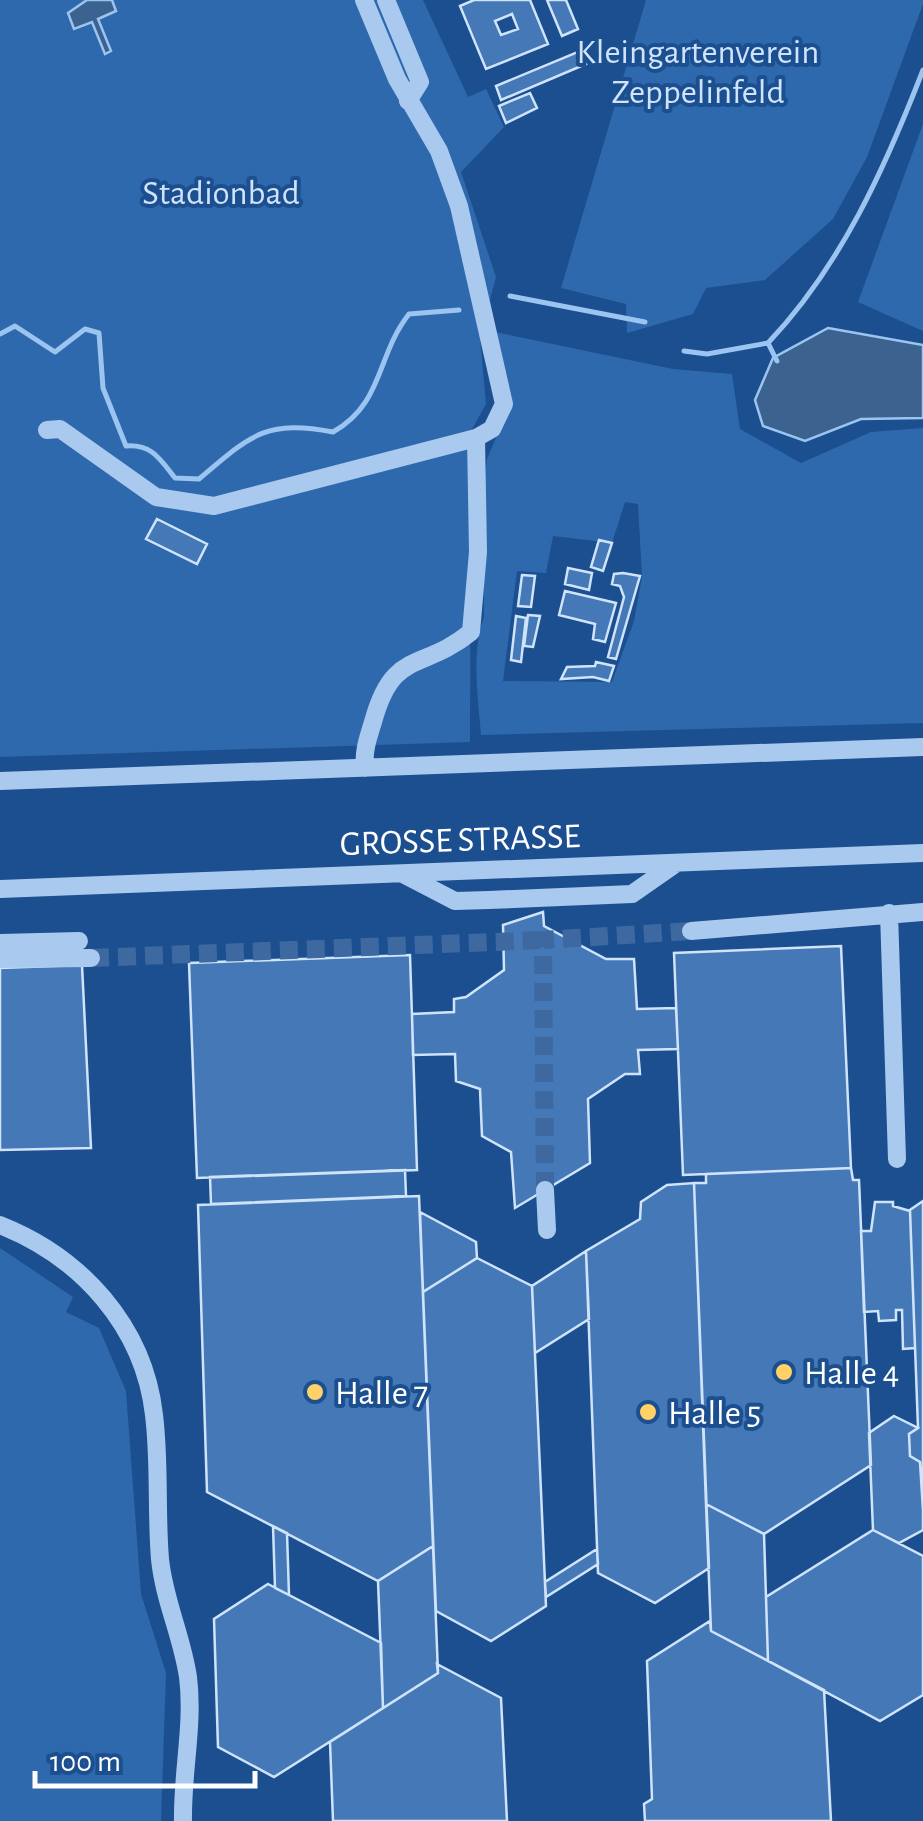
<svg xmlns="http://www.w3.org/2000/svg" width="923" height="1821" font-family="'Alegreya Sans',sans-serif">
<rect width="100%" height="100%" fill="#1b4f8f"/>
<path fill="#2e69ad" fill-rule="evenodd" d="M0 0H423L468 97 486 89 504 127 461 172 496 277 480 338 486 404 471 431 470 742 0 757Z
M646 0H923V4L867 157 833 219 765 280 706 288 693 314 627 333 626 304 561 288Z
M923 124V331L858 302Z
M495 332 673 369 732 374 740 429 801 463 871 432 923 428V723L481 735C478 697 471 653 484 617V484L487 459 510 405ZM625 502 638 504 642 577 634 621 612 682 503 681 517 571 546 573 553 536 612 543Z
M0 1248 73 1297 66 1312 99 1328 126 1391 141 1594 166 1673 161 1821H0Z"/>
<path fill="#3c6290" stroke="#9cc4f0" stroke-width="2.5" d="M87 0H112L116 11 98 19 111 51 105 54 92 22 74 29 68 13Z
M828 328 923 345V418L861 419 805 441 763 426 755 400 773 358Z"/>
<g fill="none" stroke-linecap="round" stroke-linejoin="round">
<path stroke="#9cc4f0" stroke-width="5" d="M510 296 645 322
M0 334 15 326 55 352 85 329 99 333 103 388 126 446C152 444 160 459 175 478L199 479C250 436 265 419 333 432 384 403 376 356 409 314L459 310
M768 343C841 266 885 168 923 70
M684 351 707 354 768 343 777 361"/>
</g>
<path fill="#4478b7" stroke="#cfe3fa" stroke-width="2.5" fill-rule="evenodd" d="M474 0H530L548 44 486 69 460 6ZM512 14 518 29 501 35 495 21Z
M547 0H566L578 29 562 36Z
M580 51 586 64 501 100 496 86Z
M530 93 537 108 506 123 499 106Z
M157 519 207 544 197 564 146 539Z
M599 540 612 543 603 571 591 567Z
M568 568 592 573 589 590 565 584Z
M623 573 640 576 616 659 608 657 624 597 620 586 612 584 614 574Z
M522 575 535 576 531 607 518 606Z
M565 591 616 603 605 642 593 639 595 624 559 615Z
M528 615 540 616 533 647 524 646Z
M516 616 526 618 521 662 511 660Z
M596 662 614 666 609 681 593 677 561 679 567 667 595 666Z
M543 912 544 926 606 959H634L637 1009 676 1008 678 1049 638 1050 640 1074H625L588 1099 590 1163 515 1208 511 1152 482 1136 480 1089 456 1081 455 1054 413 1055 412 1014 454 1012V999L466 997 504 970 503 925Z
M841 946 851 1168 683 1175 674 953Z
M410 955 417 1170 197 1178 189 963Z
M82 965 91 1148 0 1150V968Z
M851 1168 853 1180H859L871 1465 764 1534 706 1504 694 1183H706V1174Z
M405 1170 406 1196 211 1204 210 1177Z
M694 1183 709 1568 655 1603 598 1573 586 1251 640 1219 641 1202 667 1185Z
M419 1196 433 1546 378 1581 207 1492 198 1205Z
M923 1201V1498L920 1462 910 1456 909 1434 918 1428 910 1210Z
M875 1202H893V1206L910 1211 915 1348 903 1349 902 1310H896V1320L879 1321 878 1311 864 1312 861 1231H871Z
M420 1212 476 1242 477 1258 423 1292Z
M586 1251 589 1319 535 1353 532 1286Z
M477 1258 532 1286 546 1606 491 1641 436 1611 423 1292Z
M894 1416 918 1428 909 1434 910 1456 920 1462 923 1511V1530L899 1543 873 1530 869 1433Z
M706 1504 764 1534 768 1661 711 1631Z
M273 1526 287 1533 289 1595 275 1588Z
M873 1530 923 1556V1695L880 1721 768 1661 766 1597Z
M433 1546 438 1673 383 1708 378 1581Z
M597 1549 598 1564 546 1597 545 1582Z
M268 1584 381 1643 383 1708 274 1777 218 1747 214 1619Z
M710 1621 711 1631 824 1690 831 1821H645L644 1804 652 1799 647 1661Z
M437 1664 501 1698 507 1821H333L330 1742 438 1673Z"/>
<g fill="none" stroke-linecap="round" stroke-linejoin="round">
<path stroke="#3d69a0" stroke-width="18" stroke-dasharray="18 9" stroke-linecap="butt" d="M91 958 543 940
M545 1190 543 940 691 931"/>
<path stroke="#a9c9ee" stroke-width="18" d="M386 0 420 82 408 101
M47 430 60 429 156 497 214 506 476 438 492 429 504 404 459 206 439 151 397 79 364 0
M365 768C363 752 368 738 373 722 393 648 422 672 471 632L478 552 476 438
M0 781 923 747
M403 874 455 901 489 900 632 894 675 864
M0 889 923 853
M889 913 897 1159
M691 931 923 912
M0 943 79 941
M0 959 91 958
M545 1190 547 1230
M0 1225C81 1257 144 1326 154 1415 160 1463 156 1511 160 1559 164 1600 182 1636 188 1677 194 1724 182 1773 183 1821"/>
</g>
<g fill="#ffd166" stroke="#1b4f8f" stroke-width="4">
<circle cx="784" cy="1372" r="10"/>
<circle cx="315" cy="1392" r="10"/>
<circle cx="648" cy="1412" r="10"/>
</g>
<g text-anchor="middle" stroke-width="8" stroke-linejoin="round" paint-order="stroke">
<g font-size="35" fill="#cfe3fa" stroke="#1b4f8f">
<text x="698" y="63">Kleingartenverein<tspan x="698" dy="40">Zeppelinfeld</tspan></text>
<text x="221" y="204">Stadionbad</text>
</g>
<g font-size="35" fill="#fff" stroke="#1b4f8f">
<text transform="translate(460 839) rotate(-2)" y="12">GROSSE STRASSE</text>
</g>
<g font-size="35" fill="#fff" stroke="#1b4f8f" text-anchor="start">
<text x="804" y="1384">Halle 4</text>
<text x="335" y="1404">Halle 7</text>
<text x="668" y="1424">Halle 5</text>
</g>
</g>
<path d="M35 1771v15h220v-15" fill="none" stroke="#ffffff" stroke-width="5"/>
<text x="50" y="1771" font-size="30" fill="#ffffff" stroke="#1b4f8f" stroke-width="8" paint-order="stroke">100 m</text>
</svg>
